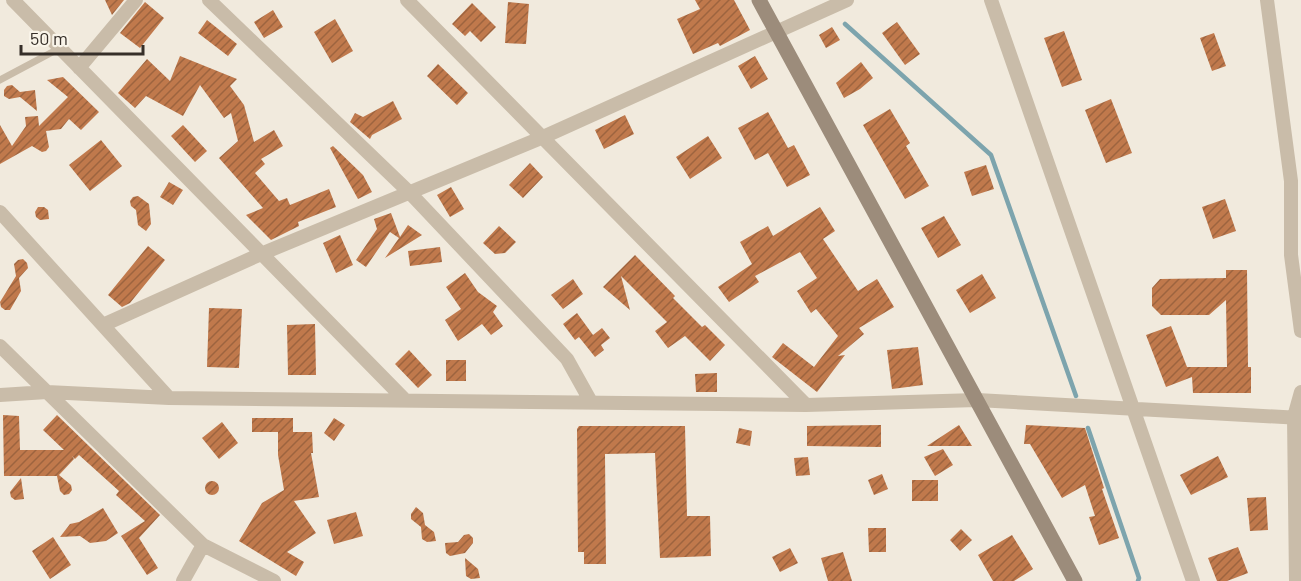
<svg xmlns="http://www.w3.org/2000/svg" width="1301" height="581" font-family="Barlow,sans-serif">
<defs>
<pattern id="building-hatch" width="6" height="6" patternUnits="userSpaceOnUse" patternTransform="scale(1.5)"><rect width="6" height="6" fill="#c0794c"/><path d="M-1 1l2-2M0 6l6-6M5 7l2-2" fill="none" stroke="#9d643f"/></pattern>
</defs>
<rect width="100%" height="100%" fill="#f1eadd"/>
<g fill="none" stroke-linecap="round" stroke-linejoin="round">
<path stroke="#7da4ad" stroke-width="4.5" d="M845 24 991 155 1076 396
M1088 428 1139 578 1138 581"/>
</g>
<path fill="url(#building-hatch)" d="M105 0H124L112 15Z
M695 0H734L750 30 720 46 718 43 693 54 677 19 700 9Z
M145 2 164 18 140 48 120 33Z
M508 2 529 4 526 44 505 43Z
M472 3 496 27 481 42 470 31 465 36 452 24Z
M273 10 283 27 264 38 254 22Z
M335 19 353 51 332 63 314 32Z
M207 20 237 44 228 56 198 33Z
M897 22 920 54 905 65 882 33Z
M832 27 840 40 826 48 819 35Z
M1064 31 1082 80 1062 87 1044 38Z
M1214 33 1226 66 1212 71 1200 38Z
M180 56 237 79 230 86 244 105 254 142 274 130 283 146 261 159 265 164 255 173 279 201 287 198 290 205 329 189 336 207 298 222 299 226 271 240 246 215 263 208 219 158 238 141 231 113 224 118 200 85 183 116 146 96 135 108 118 93 147 59 170 81Z
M755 56 768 79 751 89 738 66Z
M861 62 873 78 860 89 844 98 836 83Z
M438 64 468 93 457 105 427 76Z
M63 77 99 112 81 130 69 119 61 129 46 131 49 147 46 151 42 152 32 146 0 164V125L12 146 26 126 25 117 38 116 39 126 68 97 47 80Z
M12 85 20 92 35 90 37 111 20 97 9 99 4 96V90L7 86Z
M1111 99 1132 153 1106 163 1085 110Z
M393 101 402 119 372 135 370 139 350 122 355 113 363 117Z
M890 109 910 143 906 146 929 186 905 199 863 125Z
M768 112 788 148 794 145 810 175 787 187 768 153 755 160 738 128Z
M625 115 634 134 604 149 595 130Z
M183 125 207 151 195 162 171 136Z
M708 136 722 158 690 179 676 157Z
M101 140 122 166 90 191 69 165Z
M333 146 363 175 372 192 358 199 330 148Z
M530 163 543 177 523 198 509 185Z
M986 165 994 189 972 196 964 172Z
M169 182 183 190 173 205 160 197Z
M451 187 464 209 450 217 437 195Z
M138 196 149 204 151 224 146 231 138 225 136 210 131 206 130 201 133 197Z
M1225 199 1236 231 1213 239 1202 207Z
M38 207H44L48 210 49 219 40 220 36 217 35 212Z
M820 207 835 231 823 239 858 291 877 279 894 307 859 328 864 334 838 356 845 355 817 392 772 357 783 343 814 367 838 336 816 309 811 313 797 291 817 278 800 252 755 276 759 282 729 302 718 287 752 264 740 242 768 226 773 236Z
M391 213 400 237 408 225 422 235 385 258 399 238 390 232 366 267 356 260 377 229 374 219Z
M944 216 961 245 938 258 921 228Z
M499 226 516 242 505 253 495 254 483 243Z
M340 235 353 265 336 273 323 243Z
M148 246 165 260 130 303 122 307 108 295Z
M440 247 442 262 410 266 408 251Z
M635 255 675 296 673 298 702 327 705 325 725 345 710 361 685 336 668 348 655 331 667 322 621 276 630 310 603 287Z
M23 259 27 263 28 268 19 278 21 291 10 310H5L1 307 0 302 16 276 14 264 18 260Z
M1226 270H1247L1248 367H1251V393H1193L1192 377 1166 387 1146 335 1171 326 1187 367H1227L1226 300 1209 315H1161L1152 306V288L1160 279 1226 278Z
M465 273 478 292 497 306 493 312 503 326 491 335 482 324 458 341 445 320 461 309 446 287Z
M982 274 996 298 970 313 956 290Z
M573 279 583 294 563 309 551 295Z
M209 308 242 309 239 368 207 367Z
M577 313 593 335 602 328 610 338 601 345 604 350 595 357 579 337 575 340 563 324Z
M315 324 316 375H288L287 325Z
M918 347 923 385 892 389 887 350Z
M409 350 432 375 418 388 395 364Z
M446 360H466V381H446Z
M717 373V392H696L695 374Z
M3 415 19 416 20 450H64L43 430 57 415 160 515 139 538 158 568 147 575 121 536 145 521 116 495 119 491 79 455 75 459 72 456 74 459 59 475 71 485 72 490 69 494 64 495 60 491 57 476H4Z
M252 418H293V432H312L313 453H311L319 497 294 501 316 533 287 552 304 562 296 576 239 541 262 503 284 490 278 455V432H252Z
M334 418 345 425 334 441 324 433Z
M222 422 238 443 219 459 202 438Z
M881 425V447L807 446V426Z
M959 425 972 446H927Z
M1026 425 1085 428 1104 488 1102 489 1119 538 1099 545 1089 517 1095 516 1085 485 1062 498 1030 444H1024Z
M579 426H685L687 516H710L711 556 660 558 655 453 605 454 606 564H584V552H578L577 429Z
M739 428 752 431 750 446 736 443Z
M943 449 953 465 935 476 924 457Z
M1218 456 1228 477 1191 495 1180 475Z
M808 457 810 475 796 476 794 458Z
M882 474 888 489 874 495 868 480Z
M21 478 24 499 15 500 11 497 10 492Z
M912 480H938V501H912Z
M205 488a7 7 0 1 1 14 0a7 7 0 1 1-14 0Z
M1266 497 1268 530 1250 531 1247 498Z
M416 507 423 513 425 525 434 532 436 541 427 542 422 539 421 527 411 519V514Z
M103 508 118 533 106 541 90 543 80 536 60 537 70 524 79 522Z
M356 512 363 536 334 544 327 520Z
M868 528H886V552H869Z
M961 529 972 540 960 551 950 540Z
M469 534 473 538V543L465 553 450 556 446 553 445 543 458 542 464 535Z
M1012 535 1033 569 1014 581H993L978 555Z
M53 537 71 565 50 579 32 551Z
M1238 547 1248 573 1227 581H1217L1208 558Z
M790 548 798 563 780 572 772 557Z
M843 552 852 581H828L821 558Z
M465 558 478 569 480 578 471 579 466 576Z"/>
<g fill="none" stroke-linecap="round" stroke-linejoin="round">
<path stroke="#c9bca9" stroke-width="7" d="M0 80 60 48"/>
<path stroke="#c9bca9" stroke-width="14" d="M13 0 405 400
M209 0 410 193 567 359 591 402
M407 0 806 405
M991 0 1193 581
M1267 0 1291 181V255L1301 331
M79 68 136 0
M0 212 169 398
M103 325 261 254 541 138 847 0
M0 346 203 545 274 581
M0 395 47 392 169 398 806 405 977 400 1301 418
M183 581 203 545
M1296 581 1294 417 1301 392"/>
<path stroke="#9c8c7b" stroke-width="15" d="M759 0 1075 581"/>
</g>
<path d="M21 45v9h122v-9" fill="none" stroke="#362f29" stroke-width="3"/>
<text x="30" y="45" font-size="18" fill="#362f29" stroke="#f9f4e9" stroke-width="4.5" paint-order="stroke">50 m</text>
</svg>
